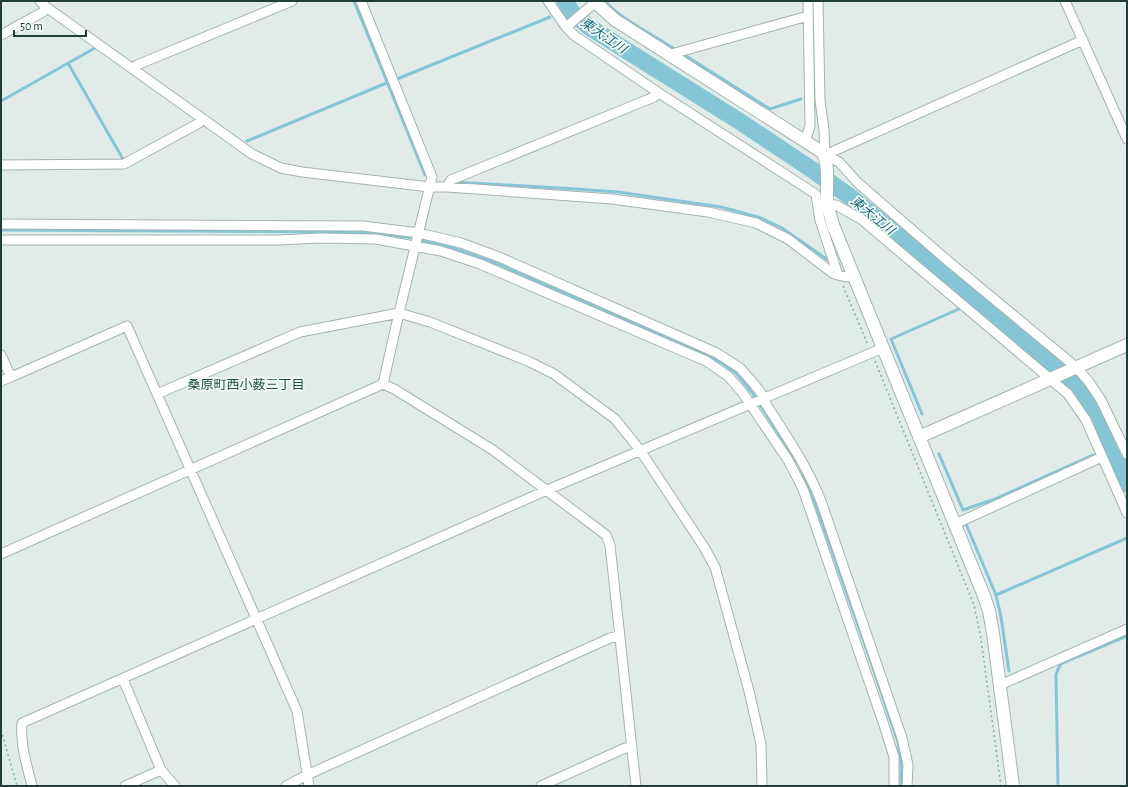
<svg xmlns="http://www.w3.org/2000/svg" width="1128" height="787" font-family="'Alegreya Sans','Noto Sans JP',sans-serif">
<rect width="100%" height="100%" fill="#e1ece8"/>
<g fill="none" stroke-linecap="round" stroke-linejoin="round">
<path stroke="#85c5d5" stroke-width="3" d="M354 1 425 175
M605 1C619 18 653 35 673 48
M683 54 770 109 801 99
M68 63 124 161
M397 79 550 17
M1 101 95 48
M247 141 389 82
M455 182 576 189 618 192 721 207 761 218 782 228 828 260
M1 230 360 232 414 238 453 248 493 262 707 355 722 363 736 373 753 394 799 465 812 494 871 662 898 742 901 762V786
M922 414 891 339 959 309
M939 454 963 510 995 499 1093 455
M966 524 996 595 1001 617 1009 671
M996 595 1127 538
M1058 786 1056 675 1058 669 1062 663 1127 636"/>
<path stroke="#85c5d5" stroke-width="17" d="M565 1 572 12 589 27 739 121 811 169 852 198 894 232 1054 366 1082 392 1101 424 1127 484"/>
<defs>
<path id="minor" d="M40 1 46 7 252 154 281 168 302 172 430 187H447L612 199 708 212 756 223 788 239 834 274 846 277 853 275
M548 1 566 27
M597 1 566 27 575 36 659 93 814 193 816 195 820 220 838 275
M818 1 820 100 824 130 825 155
M1065 1 1127 139
M1 35 43 12 46 7
M672 56 675 53 808 16
M133 68 137 65 292 1
M805 141 810 126 808 1
M825 155 839 162 858 183 948 261 1076 367 1089 382 1101 400 1127 454
M825 155 1083 40
M1 165 124 164 199 123 202 118
M447 187 451 180 654 97 659 93
M828 205H836L861 219 1068 394 1086 420 1127 513
M1 224 363 226 419 233 461 243 499 257 717 353 740 368 755 385 764 397
M1 240H279L320 238 376 239 441 251 480 264 706 361 728 376 742 392 788 460 803 489 884 725 894 757V786
M1 355 11 377 127 326 297 711 309 786
M1 381 11 377
M383 384 399 313 430 322 530 362 554 374 615 419 640 450 704 547 715 567 749 691 761 744 762 786
M157 394 300 332 399 313 432 177 361 1
M762 398C784 432 806 464 821 501L902 738 908 765 907 786
M955 524 1102 457
M1 554 383 384 394 389 493 450 606 535 610 545 636 786
M123 679 161 770 175 786
M1000 685 1127 629
M32 786C27 766 20 744 22 723L547 490 883 348
M125 786 161 770
M286 786 307 775 610 638 619 636
M541 786 625 748 632 747"/>
<path id="tertiary" d="M594 1 615 20 822 152C830 162 826 187 827 200 828 209 831 217 833 225L984 596 989 611 993 633 1013 786
M919 437 1127 345"/>
</defs>
<use href="#minor" stroke="#a3b4af" stroke-width="11"/>
<use href="#tertiary" stroke="#a3b4af" stroke-width="14"/>
<path stroke="#7fb2a4" stroke-width="1.5" stroke-dasharray="2 3" stroke-linecap="butt" d="M843 286 868 345
M875 361 974 605 981 639 1001 786
M1 730 17 786"/>
<use href="#minor" stroke="#fff" stroke-width="9"/>
<use href="#tertiary" stroke="#fff" stroke-width="12"/>
</g>
<g text-anchor="middle" stroke-width="3.5" stroke-linejoin="round" paint-order="stroke">
<g font-size="13" font-style="italic" fill="#17687e" stroke="#f2f9f5">
<text transform="translate(604 35) rotate(34)" y="5">東大江川</text>
<text transform="translate(873 215) rotate(39)" y="5">東大江川</text>
</g>
<g font-size="13" fill="#1b5146" stroke="#f2f9f5">
<text x="246" y="389">桑原町西小薮三丁目</text>
</g>
</g>
<rect width="1128" height="787" fill="none" stroke="#203e37" stroke-width="4"/>
<path d="M14 30v6h72v-6" fill="none" stroke="#203e37" stroke-width="2"/>
<text x="20" y="30" font-size="12" fill="#203e37" stroke="#f2f9f5" stroke-width="3" paint-order="stroke">50 m</text>
</svg>
